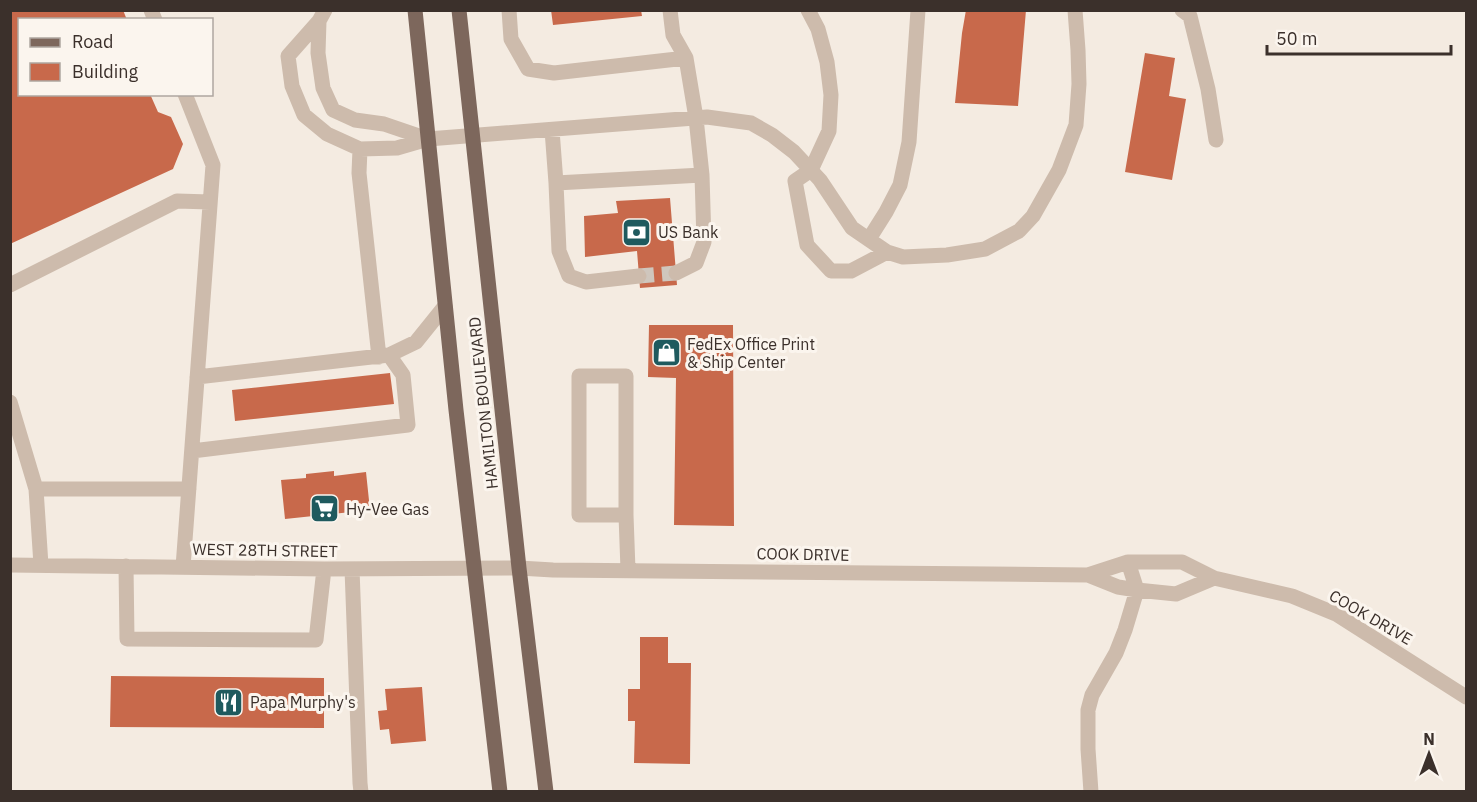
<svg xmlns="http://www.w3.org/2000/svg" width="1477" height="802" font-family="'IBM Plex Sans',sans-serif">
<rect width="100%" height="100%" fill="#f4ebe1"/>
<path fill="#c8694b" d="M10 10H123L127 20H20V94H150L158 112 171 117 183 144 173 169 10 244Z
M551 10H641L642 16 553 25Z
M966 10H1026L1018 106 955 103 962 33Z
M1145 53 1175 58 1169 96 1186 99 1172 180 1125 172Z
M670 198 677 285 640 288 637 251 585 257 584 216 618 213 616 201Z
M649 325H733L734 526 674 525 676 378 648 377Z
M390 373 394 404 235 421 232 390Z
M334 471V476L366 472 370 510 285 519 281 480 306 478V474Z
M640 637H668V663H691L690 764 634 763 635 721H628V689H640Z
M111 676 324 678V728L110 727Z
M422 687 426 741 391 744 389 729 380 730 378 711 387 710 385 689Z"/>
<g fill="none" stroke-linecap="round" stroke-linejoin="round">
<path stroke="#cfc6bd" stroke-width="15" stroke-dasharray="15 8" stroke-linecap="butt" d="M639 276 676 273"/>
<path stroke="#cdbbac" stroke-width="15" d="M151 10 155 20
M325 10 319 21 288 56 292 86 304 115 327 134 360 149 397 148 428 139 707 117 751 123 772 135 794 152 820 180 852 228 887 252 903 257 947 255 985 249 1019 231 1033 216 1059 170 1076 125 1079 84 1078 50 1075 10
M509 10 511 39 528 69 554 73 686 58 696 118 702 175 556 183 552 130
M670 10 673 35 686 58
M808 10 818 29 827 62 831 95 829 131 811 170 795 181 807 245 831 271H851L887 252
M1182 10 1190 16 1208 89 1216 140
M319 21 318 53 323 88 333 110 355 120 384 124 428 139
M360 149 359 173 379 357
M556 183 559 251 569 276 586 282 639 276
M869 239 886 212 900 185 909 142 918 10
M676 273 696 263 704 242 702 175
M10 285 177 201 210 202
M389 355 416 342 445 306
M10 402 36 489 41 565
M192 451 408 425 403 375 389 355 197 377
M36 489H189
M626 515H579V376H626V515L628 570
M10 565 324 569 519 568 553 570 1088 575 1128 562H1182L1214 578 1292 596 1336 614 1466 697
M126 566 127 639 316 640 324 569
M183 567 213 165 185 94
M352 569 360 783 361 792
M1088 575 1118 587 1137 590 1176 594 1214 578
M1091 792 1088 749V710L1092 695 1116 653 1125 630 1137 590 1128 562"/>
<path stroke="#7d675c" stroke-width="15" d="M415 10 456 410 500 792
M459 10 519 568 546 792"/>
</g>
<defs>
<symbol id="bank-square" viewBox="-11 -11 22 22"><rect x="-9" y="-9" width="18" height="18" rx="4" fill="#1f5a5e" stroke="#fbf5ee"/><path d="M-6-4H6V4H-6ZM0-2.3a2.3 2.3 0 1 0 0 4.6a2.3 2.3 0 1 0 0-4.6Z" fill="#fff"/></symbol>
<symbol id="shop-square" viewBox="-11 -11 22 22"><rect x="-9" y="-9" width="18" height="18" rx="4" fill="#1f5a5e" stroke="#fbf5ee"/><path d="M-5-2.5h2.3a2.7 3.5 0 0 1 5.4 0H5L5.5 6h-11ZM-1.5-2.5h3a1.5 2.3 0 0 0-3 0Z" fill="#fff"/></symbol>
<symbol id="supermarket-square" viewBox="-11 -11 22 22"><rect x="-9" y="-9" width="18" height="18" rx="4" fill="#1f5a5e" stroke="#fbf5ee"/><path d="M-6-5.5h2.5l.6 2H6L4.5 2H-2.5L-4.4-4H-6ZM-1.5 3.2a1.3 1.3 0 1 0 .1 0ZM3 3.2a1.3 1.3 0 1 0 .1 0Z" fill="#fff"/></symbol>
<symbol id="restaurant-square" viewBox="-11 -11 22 22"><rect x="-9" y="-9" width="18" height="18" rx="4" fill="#1f5a5e" stroke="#fbf5ee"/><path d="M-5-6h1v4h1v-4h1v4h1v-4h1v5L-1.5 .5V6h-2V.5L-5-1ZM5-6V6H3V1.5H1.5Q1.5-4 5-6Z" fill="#fff"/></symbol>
</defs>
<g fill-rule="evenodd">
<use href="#bank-square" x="620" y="216" width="33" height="33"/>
<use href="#shop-square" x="650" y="336" width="33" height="33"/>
<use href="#supermarket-square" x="308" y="492" width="33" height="33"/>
<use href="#restaurant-square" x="212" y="686" width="33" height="33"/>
</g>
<g text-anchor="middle" stroke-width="6" stroke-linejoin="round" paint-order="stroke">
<g font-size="16" fill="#3b302b" stroke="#fbf5ee" text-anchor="start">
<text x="658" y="238">US Bank</text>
<text x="687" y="350">FedEx Office Print<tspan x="687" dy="18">&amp; Ship Center</tspan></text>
<text x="346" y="515">Hy-Vee Gas</text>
<text x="250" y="708">Papa Murphy's</text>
</g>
<g font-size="16" fill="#3b302b" stroke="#fbf5ee">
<text transform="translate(483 403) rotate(-96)" y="6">HAMILTON BOULEVARD</text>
<text transform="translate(265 550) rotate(1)" y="6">WEST 28TH STREET</text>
<text transform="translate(803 554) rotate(1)" y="6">COOK DRIVE</text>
<text transform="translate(1371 617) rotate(30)" y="6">COOK DRIVE</text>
</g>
</g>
<rect width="1477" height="802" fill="none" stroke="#3b302b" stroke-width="24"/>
<rect x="18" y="18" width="195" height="78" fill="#fbf5ee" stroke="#aea6a0" stroke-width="1.5"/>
<rect x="30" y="38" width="30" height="9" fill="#7d675c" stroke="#aea6a0" stroke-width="1.5"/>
<text x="72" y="48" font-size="18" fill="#3b302b">Road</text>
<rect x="30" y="63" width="30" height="18" fill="#c8694b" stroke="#aea6a0" stroke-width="1.5"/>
<text x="72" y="78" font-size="18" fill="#3b302b">Building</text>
<g transform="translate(1429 754)" stroke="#fbf5ee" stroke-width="4.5" paint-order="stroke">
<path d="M0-4.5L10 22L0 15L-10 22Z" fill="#3b302b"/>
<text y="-9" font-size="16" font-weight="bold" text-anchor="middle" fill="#3b302b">N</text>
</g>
<path d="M1267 45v9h184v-9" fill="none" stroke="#3b302b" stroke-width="3"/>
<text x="1276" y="45" font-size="18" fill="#3b302b" stroke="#fbf5ee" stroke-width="4.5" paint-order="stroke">50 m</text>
</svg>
